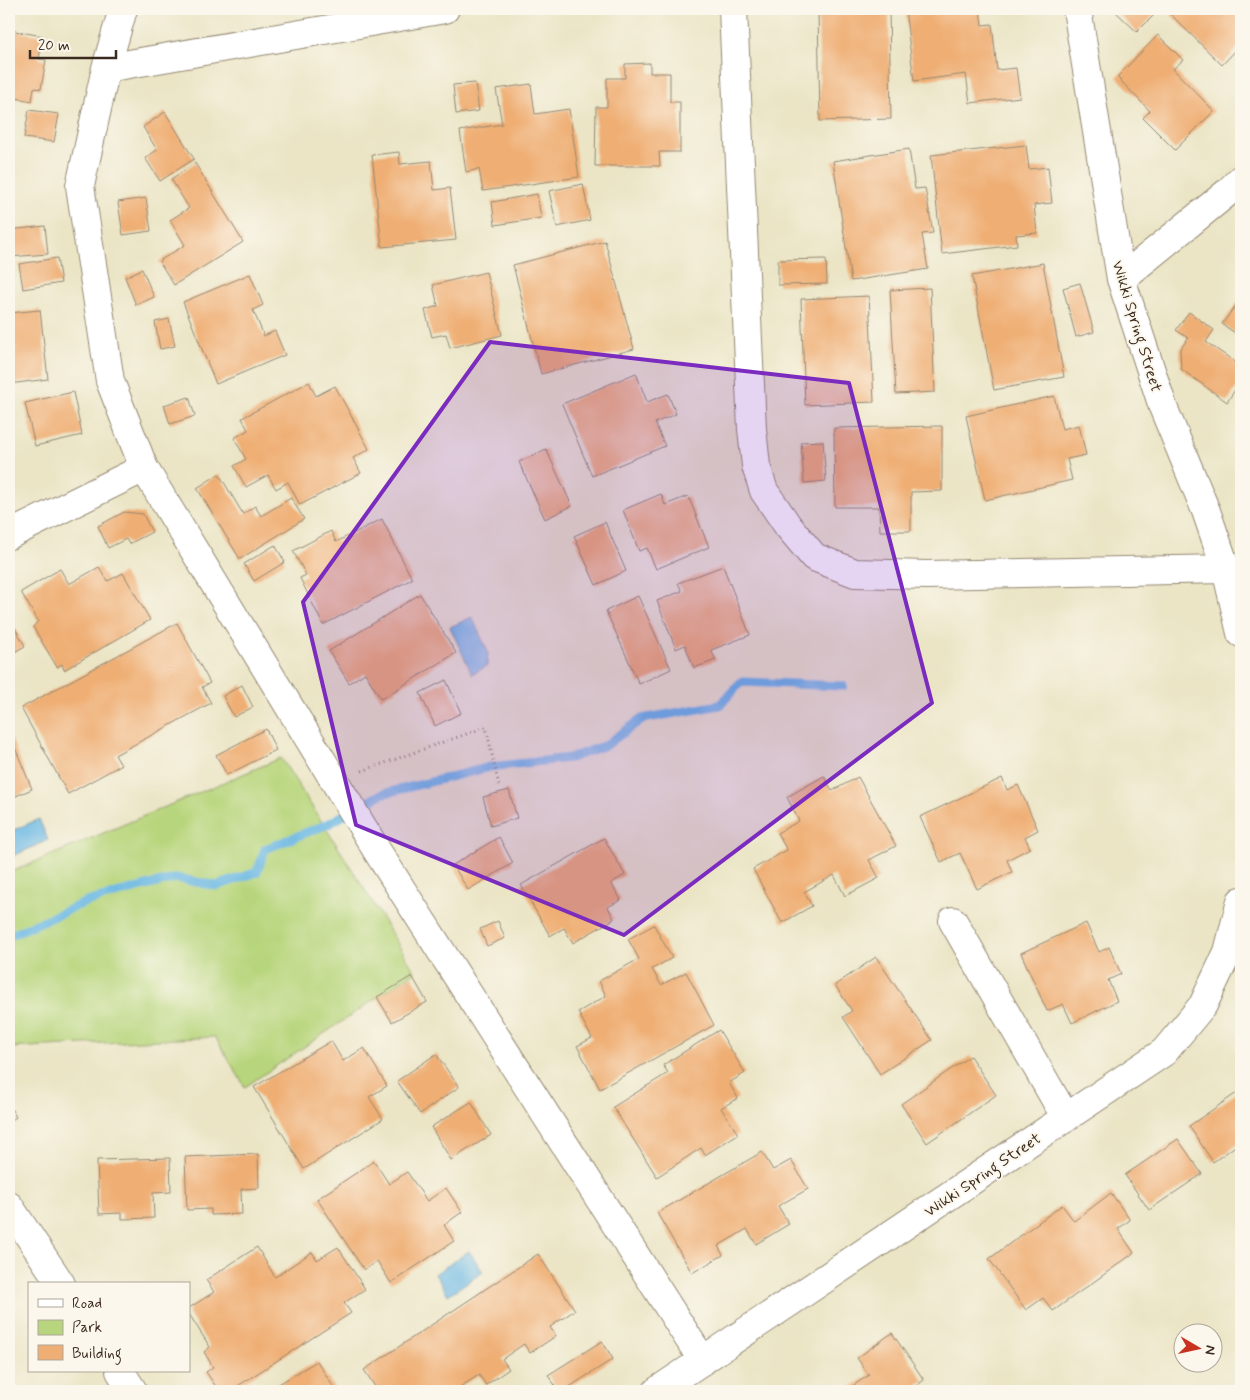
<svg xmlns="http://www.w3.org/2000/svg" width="1250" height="1400" font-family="Mynerve,sans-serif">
<rect width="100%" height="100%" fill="#fbf7ec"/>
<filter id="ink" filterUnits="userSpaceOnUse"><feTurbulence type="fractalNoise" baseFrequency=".02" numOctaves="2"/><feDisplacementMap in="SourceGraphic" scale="10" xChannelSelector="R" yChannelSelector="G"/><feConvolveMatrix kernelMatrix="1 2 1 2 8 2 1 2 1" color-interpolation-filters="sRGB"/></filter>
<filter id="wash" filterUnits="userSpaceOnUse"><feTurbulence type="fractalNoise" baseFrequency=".0096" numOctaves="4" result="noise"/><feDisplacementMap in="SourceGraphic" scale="20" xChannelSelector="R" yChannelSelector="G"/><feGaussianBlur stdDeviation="1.12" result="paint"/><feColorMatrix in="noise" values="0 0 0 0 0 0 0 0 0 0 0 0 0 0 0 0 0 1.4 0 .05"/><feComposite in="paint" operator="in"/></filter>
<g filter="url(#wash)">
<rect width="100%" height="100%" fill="#ebe5c6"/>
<path fill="#b7d57c" stroke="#79804d" d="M281 758 357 877 415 972 245 1087 215 1037 9 1048V873Z"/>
<path fill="#69b7e3" stroke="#527080" d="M472 617 488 652 487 666 472 674 450 627Z
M39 819 48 840 9 858V832Z
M469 1251 483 1272 448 1295 435 1274Z"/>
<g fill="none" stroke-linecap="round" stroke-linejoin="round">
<path stroke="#69b7e3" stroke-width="9" d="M9 936 86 902 176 878 217 886 257 872 265 849 328 824 382 794 490 767 570 758 606 745 642 719 720 705 741 682 843 686"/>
</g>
<g id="blocks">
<path fill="#efae73" d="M818 9H889L891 119 820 121Z
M905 9H957L958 12 980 9 982 25 992 24 997 70 1016 68 1020 97 970 103 966 74 914 81Z
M1119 9H1148L1154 15 1137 32 1116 12Z
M1165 9H1241V50L1239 47 1222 65Z
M9 30 43 36 39 59 46 60 41 89 34 88 32 101 9 97Z
M1158 35 1183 60 1173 69 1214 111 1175 150 1143 118 1150 111 1117 77Z
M650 63V73H670V102H680V152H659L660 166H595L596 107H607V78H625V64Z
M475 83 479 111 456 114 453 85Z
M531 84 535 114 569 109 579 177 483 191 479 169 466 172 460 131 502 124 496 89Z
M29 110 59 114 54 142 24 138Z
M165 112 194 159 160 181 145 158 157 150 143 127Z
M1026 145 1029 169 1048 167 1052 203 1034 205 1037 233 1016 235 1017 245 942 254 931 155Z
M909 149 915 189 925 188 933 233 922 234 928 269 851 281 833 161Z
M399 152 400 164 431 161 434 190 450 188 456 240 382 247 372 155Z
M195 163 243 242 174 285 159 261 185 245 170 220 189 208 171 179Z
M583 184 590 220 557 227 549 191Z
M537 194 541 218 495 225 492 202Z
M146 198 151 231 123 235 118 202Z
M45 226 48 254 9 257V230Z
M605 241 634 349 541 374 513 265Z
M57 258 61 283 23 289 19 264Z
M826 259 827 284 778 285V260Z
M1043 263 1064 377 994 390 972 276Z
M142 269 154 297 136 305 125 277Z
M486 272 502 335 450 348 446 334 432 337 425 310 438 306 433 285Z
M250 274 263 305 253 310 264 336 275 331 285 355 216 384 183 302Z
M1080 283 1094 332 1076 337 1063 288Z
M930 288 935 392 896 394 890 290Z
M869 296 874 402 805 405 801 299Z
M1241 298V337L1222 324Z
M40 310 48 379 9 384V313Z
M1189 312 1214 330 1206 342 1241 366V381L1227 402 1181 369 1180 350 1188 338 1176 330Z
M169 319 175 346 160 349 155 322Z
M636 373 647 402 668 394 676 414 655 423 665 446 592 476 562 404Z
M309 382 316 396 335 386 369 449 353 458 361 473 300 505 288 482 276 489 268 475 246 487 234 466 246 459 234 438 248 430 242 418Z
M73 392 82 435 35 446 25 403Z
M1054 396 1062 429 1079 425 1086 455 1067 459 1072 480 985 500 966 416Z
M189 397 195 416 170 424 164 405Z
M942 426V491L911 492V531H880L879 507H835L834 428Z
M823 441 826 481 804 483 801 442Z
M546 449 572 506 545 519 519 462Z
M219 474 243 514 255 506 261 516 291 498 304 519 240 559 197 488Z
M661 494 665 505 688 496 709 547 656 569 647 548 639 551 623 510Z
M124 512 143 514 152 532 129 544 126 539 108 548 98 526Z
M382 519 412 579 323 625 300 578 306 575 293 551 331 531 336 542Z
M605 522 626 571 596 585 574 536Z
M275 545 285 562 254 581 244 564Z
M723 566 750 635 711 650 716 660 694 668 685 645 676 649 657 601 682 591 678 583Z
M99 567 108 581 123 573 150 620 64 670 62 664 57 667 33 627 38 621 21 592 60 569 69 584Z
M420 594 456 653 381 699 365 673 349 683 329 651Z
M638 596 671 669 639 684 606 611Z
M9 617 25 646 9 655Z
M177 623 210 683 202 687 211 703 115 755 121 765 68 794 21 708Z
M446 680 461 713 435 726 420 693Z
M242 685 253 707 234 717 223 696Z
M266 729 276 750 227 775 216 755Z
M9 733 32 789 9 799Z
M824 776 832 791 858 777 896 846 869 860 879 878 845 896 834 875 804 892 812 906 782 923 753 869 787 850 777 833 799 821 787 797Z
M1002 778 1007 790 1018 785 1038 830 1025 837 1030 848 1007 860 1012 872 977 889 960 853 941 862 920 817Z
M509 790 517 818 491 826 483 797Z
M499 837 513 863 468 890 453 865Z
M604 838 625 875 611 883 621 900 608 907 614 919 573 943 564 928 550 936 521 885Z
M498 921 505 938 487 946 480 929Z
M1086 923 1099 952 1109 947 1121 974 1108 980 1117 1001 1072 1023 1063 1004 1047 1011 1021 953Z
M654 925 672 958 652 969 661 985 686 972 714 1025 600 1089 577 1046 592 1038 578 1012 606 996 599 981 639 959 628 939Z
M876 957 932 1040 880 1074 843 1017 852 1011 835 985Z
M412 976 427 1002 392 1022 377 997Z
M719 1030 745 1073 729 1083 738 1098 721 1108 738 1134 705 1155 701 1148 657 1177 613 1107 668 1073 663 1065Z
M331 1041 343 1061 364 1048 387 1086 369 1097 383 1119 304 1169 254 1087Z
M436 1054 459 1087 420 1114 397 1081Z
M970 1056 996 1095 927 1143 901 1104Z
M1241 1090V1142L1213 1162 1189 1126Z
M471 1102 491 1135 451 1160 431 1127Z
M9 1105 16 1117 9 1122Z
M1178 1139 1202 1174 1149 1210 1125 1175Z
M762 1152 773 1170 791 1160 808 1189 778 1206 789 1224 756 1244 747 1229 718 1246 723 1255 692 1273 657 1213Z
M258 1154 259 1188 241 1189 242 1214 211 1215V1209L187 1210 185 1157Z
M170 1158 171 1192 153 1193 154 1218 122 1219V1213L99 1214 97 1160Z
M374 1161 389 1184 407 1172 427 1201 446 1188 462 1212 444 1225 454 1241 391 1283 377 1261 364 1270 317 1199Z
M1111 1193 1130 1220 1118 1229 1134 1253 1053 1311 1043 1298 1026 1310 989 1259 1062 1205 1074 1221Z
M257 1247 275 1277 312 1252 317 1260 338 1247 365 1289 344 1303 351 1313 230 1391H219L206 1372 213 1367 204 1352 210 1347 189 1314V1308L214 1292 206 1280Z
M538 1254 575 1310 550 1327 556 1336 530 1353 524 1344 502 1359 509 1369 486 1385 479 1375 460 1387 462 1391H378L364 1370Z
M892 1333 924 1380 909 1391H845L869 1375 857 1358Z
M602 1341 613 1359 563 1391H559L548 1375Z
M317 1361 336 1391H267Z"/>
</g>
</g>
<g filter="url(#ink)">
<use href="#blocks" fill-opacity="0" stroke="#938872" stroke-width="1"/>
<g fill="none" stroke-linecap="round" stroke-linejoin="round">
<defs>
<path id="street" d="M123 9 106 68 80 186 110 381 144 468 379 854 703 1361
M733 9 752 429 756 466 764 491 788 526 814 557 855 573 927 575 1226 569
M1077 9 1121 279 1163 407 1206 511 1226 569 1241 633
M106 68 445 9
M1121 279 1228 192 1241 179
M9 535 144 468
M953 921 1066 1118
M9 1206 61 1284
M120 1371 133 1391
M657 1391 1164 1052 1203 1005 1228 952 1241 901"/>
</defs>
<use href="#street" stroke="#938872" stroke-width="30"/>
<path stroke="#938872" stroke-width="3" stroke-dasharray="1 4" stroke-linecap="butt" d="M362 771 486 727 499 786"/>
<use href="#street" stroke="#fff" stroke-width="28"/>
</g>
</g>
<path fill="#7b2cbf" fill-opacity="0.2" stroke="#7b2cbf" stroke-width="4" stroke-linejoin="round" d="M490 342 849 383 932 703 624 935 356 825 303 602Z"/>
<g text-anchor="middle" stroke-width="4" stroke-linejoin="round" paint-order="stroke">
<g font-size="16" fill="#3b2a1e" stroke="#fbf7ec">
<text transform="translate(1138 326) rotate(73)" y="6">Wikki Spring Street</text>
<text transform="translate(982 1174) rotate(-34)" y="6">Wikki Spring Street</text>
</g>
</g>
<rect width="1250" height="1400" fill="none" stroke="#fbf7ec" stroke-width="30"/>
<rect x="28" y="1282" width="162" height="90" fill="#fbf7ec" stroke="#aea59a"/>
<rect x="38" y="1299" width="25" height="8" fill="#ffffff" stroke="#aea59a"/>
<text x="72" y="1308" font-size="15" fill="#3b2a1e">Road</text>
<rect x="38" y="1320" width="25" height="15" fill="#b7d57c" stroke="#aea59a"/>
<text x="72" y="1332" font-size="15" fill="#3b2a1e">Park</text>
<rect x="38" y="1345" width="25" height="15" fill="#efae73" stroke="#aea59a"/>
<text x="72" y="1358" font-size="15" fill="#3b2a1e">Building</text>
<g transform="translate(1198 1348) rotate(99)"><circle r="24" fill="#fbf7ec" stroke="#aea59a"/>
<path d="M0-4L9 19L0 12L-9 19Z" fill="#c8321e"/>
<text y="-8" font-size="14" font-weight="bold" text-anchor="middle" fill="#3b2a1e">N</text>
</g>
<path d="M30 50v8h86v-8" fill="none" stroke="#3b2a1e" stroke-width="2.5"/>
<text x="38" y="50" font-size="15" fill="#3b2a1e" stroke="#fbf7ec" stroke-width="4" paint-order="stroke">20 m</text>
</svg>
